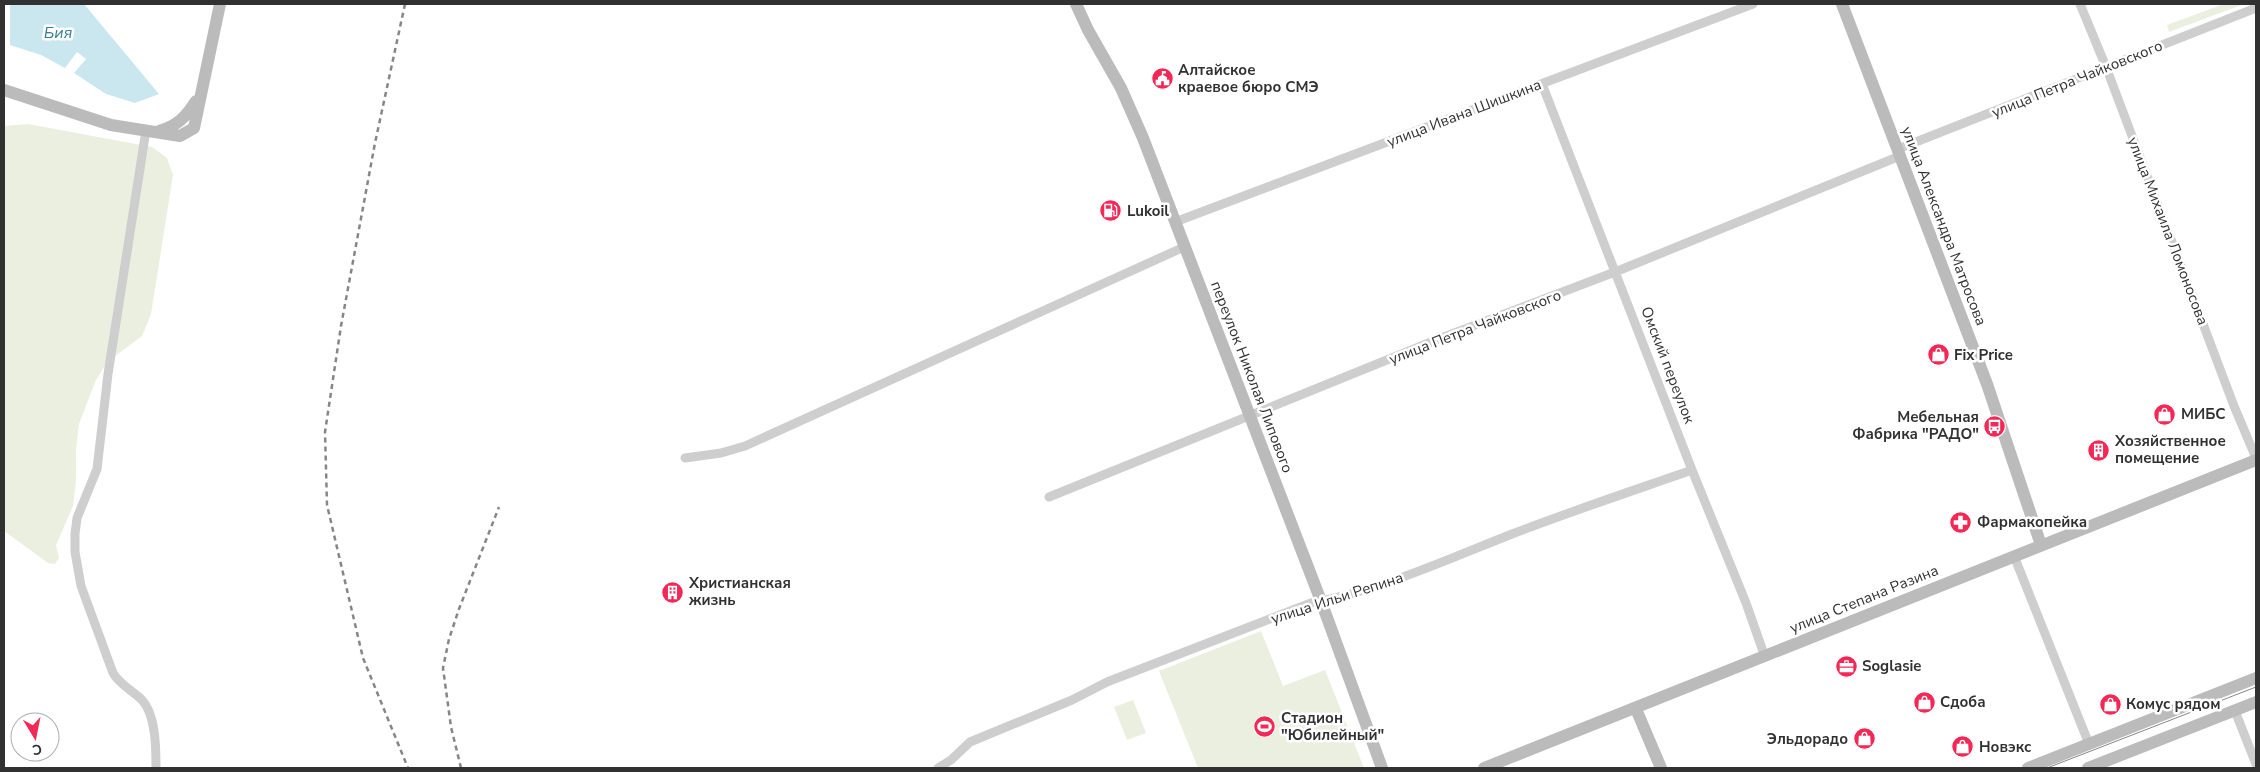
<svg xmlns="http://www.w3.org/2000/svg" width="2260" height="772" font-family="'Nunito Sans',sans-serif">
<rect width="100%" height="100%" fill="#fff"/>
<path fill="#eaefdf" d="M2224 4H2244L2169 32 2167 25Z
M28 124 152 147 167 158 173 175 151 314 142 336 107 362 95 382 79 424 76 450V482L73 506 56 545 59 558 55 564 48 563 4 531V126Z
M1261 631 1283 686 1325 670 1364 768H1198L1159 671Z
M1133 700 1146 733 1127 740 1114 707Z"/>
<path fill="#cae7f0" d="M10 4H84L159 94 135 103 106 94 74 73 86 59 77 52 65 68 41 55 10 45Z"/>
<g fill="none" stroke-linecap="round" stroke-linejoin="round">
<path stroke="#cecece" stroke-width="9" d="M2080 4 2106 67 2234 406 2256 458
M1542 84 1692 470 1746 603 1765 657
M146 130 108 374 97 469 77 518 75 534V552L81 586 113 673C120 685 133 691 142 700 156 715 156 749 156 768
M1898 149 2256 8
M1175 222 1753 4
M685 458 721 453 745 446 1184 247
M1049 497 1436 340 1615 272 1900 156
M2014 556 2089 744
M2235 711 2256 764
M938 768 951 760 970 742 1072 700 1107 682 1311 603C1381 590 1446 560 1512 534 1572 511 1632 491 1692 470"/>
<path stroke="#bbb" stroke-width="12" d="M1076 4 1088 30 1121 88 1143 138 1321 601 1382 768
M1842 4 1987 384 2041 545
M4 90 111 125 180 136 194 128 220 4
M159 131C177 126 186 117 196 101
M1636 709 1661 768
M1484 768 2256 460
M2028 768 2256 678
M2088 768 2256 702"/>
<path stroke="#868686" stroke-width="1" d="M2047 768 2256 687"/>
<path stroke="#868686" stroke-width="2.5" stroke-dasharray="5 4" stroke-linecap="butt" d="M405 4 375 143 341 326 325 432 327 505 363 658 408 768
M461 768 451 727 443 668 449 639 459 609 499 507"/>
</g>
<defs>
<symbol id="civic-disc" viewBox="-11 -11 22 22"><circle r="9.5" fill="#f32857" stroke="#fff"/><path d="M-.6-6.5H3V-4.5H.6V-3L4-1V1h2V6H-6V1h2V-1L-.6-3ZM-1.2 2.5V6h2.4V2.5Z" fill="#fff"/></symbol>
<symbol id="fuel-disc" viewBox="-11 -11 22 22"><circle r="9.5" fill="#f32857" stroke="#fff"/><path d="M-5.5-6h7V0h2V4h1.3V-2.5L3-4.5l.8-.8L6-3V5H2.5V1h-1V6h-7ZM-4.2-4.7v3.2H.2V-4.7Z" fill="#fff"/></symbol>
<symbol id="shop-disc" viewBox="-11 -11 22 22"><circle r="9.5" fill="#f32857" stroke="#fff"/><path d="M-5-2.5h2.3a2.7 3.5 0 0 1 5.4 0H5L5.5 6h-11ZM-1.5-2.5h3a1.5 2.3 0 0 0-3 0Z" fill="#fff"/></symbol>
<symbol id="bus-disc" viewBox="-11 -11 22 22"><circle r="9.5" fill="#f32857" stroke="#fff"/><path d="M-5-6H5V4H4V6H2V4H-2V6H-4V4H-5ZM-3.5-4V0h7V-4ZM-3.5 1.2v1.5H-2V1.2ZM2 1.2v1.5H3.5V1.2Z" fill="#fff"/></symbol>
<symbol id="building-disc" viewBox="-11 -11 22 22"><circle r="9.5" fill="#f32857" stroke="#fff"/><path d="M-4-6H4V6H1V3H-1V6H-4ZM-2.5-4.3h1.7v1.8h-1.7ZM.8-4.3h1.7v1.8H.8ZM-2.5-1h1.7V.8h-1.7ZM.8-1h1.7V.8H.8Z" fill="#fff"/></symbol>
<symbol id="pharmacy-disc" viewBox="-11 -11 22 22"><circle r="9.5" fill="#f32857" stroke="#fff"/><path d="M-2-6h4v4h4v4h-4v4h-4v-4h-4v-4h4Z" fill="#fff"/></symbol>
<symbol id="office-disc" viewBox="-11 -11 22 22"><circle r="9.5" fill="#f32857" stroke="#fff"/><path d="M-6-3h4V-5.5h4V-3h4V5H-6ZM-1-4.5V-3h2v-1.5ZM-6 0V1H6V0Z" fill="#fff"/></symbol>
<symbol id="stadium-disc" viewBox="-11 -11 22 22"><circle r="9.5" fill="#f32857" stroke="#fff"/><path d="M0-5a6.5 5 0 1 0 0 10a6.5 5 0 1 0 0-10ZM-3.5-1.8h7v3.6h-7Z" fill="#fff"/></symbol>
</defs>
<g fill-rule="evenodd">
<use href="#civic-disc" x="1150" y="66" width="25" height="25"/>
<use href="#fuel-disc" x="1098" y="198" width="25" height="25"/>
<use href="#shop-disc" x="1926" y="342" width="25" height="25"/>
<use href="#shop-disc" x="2152" y="402" width="25" height="25"/>
<use href="#bus-disc" x="1982" y="414" width="25" height="25"/>
<use href="#building-disc" x="2086" y="438" width="25" height="25"/>
<use href="#pharmacy-disc" x="1948" y="510" width="25" height="25"/>
<use href="#building-disc" x="660" y="580" width="25" height="25"/>
<use href="#office-disc" x="1834" y="654" width="25" height="25"/>
<use href="#shop-disc" x="1912" y="690" width="25" height="25"/>
<use href="#shop-disc" x="2098" y="692" width="25" height="25"/>
<use href="#stadium-disc" x="1252" y="714" width="25" height="25"/>
<use href="#shop-disc" x="1852" y="726" width="25" height="25"/>
<use href="#shop-disc" x="1950" y="734" width="25" height="25"/>
</g>
<g text-anchor="middle" stroke-width="5" stroke-linejoin="round" paint-order="stroke">
<g font-size="15" font-weight="bold" fill="#313131" stroke="#fff" text-anchor="start">
<text x="1178" y="75">Алтайское<tspan x="1178" dy="17">краевое бюро СМЭ</tspan></text>
<text x="1127" y="216">Lukoil</text>
<text x="1954" y="360">Fix Price</text>
<text x="2181" y="419">МИБС</text>
<text x="1979" y="422" text-anchor="end">Мебельная<tspan x="1979" dy="17">Фабрика "РАДО"</tspan></text>
<text x="2115" y="446">Хозяйственное<tspan x="2115" dy="17">помещение</tspan></text>
<text x="1977" y="527">Фармакопейка</text>
<text x="689" y="588">Христианская<tspan x="689" dy="17">жизнь</tspan></text>
<text x="1862" y="671">Soglasie</text>
<text x="1940" y="707">Сдоба</text>
<text x="2126" y="709">Комус рядом</text>
<text x="1281" y="723">Стадион<tspan x="1281" dy="17">"Юбилейный"</tspan></text>
<text x="1848" y="744" text-anchor="end">Эльдорадо</text>
<text x="1979" y="752">Новэкс</text>
</g>
<g font-size="15" fill="#313131" stroke="#fff">
<text transform="translate(2077 79) rotate(-22)" y="5">улица Петра Чайковского</text>
<text transform="translate(1464 113) rotate(-21)" y="5">улица Ивана Шишкина</text>
<text transform="translate(1944 226) rotate(69)" y="5">улица Александра Матросова</text>
<text transform="translate(2168 231) rotate(69)" y="5">улица Михаила Ломоносова</text>
<text transform="translate(1475 327) rotate(-21)" y="5">улица Петра Чайковского</text>
<text transform="translate(1668 365) rotate(69)" y="5">Омский переулок</text>
<text transform="translate(1252 377) rotate(69)" y="5">переулок Николая Липового</text>
<text transform="translate(1337 598) rotate(-18)" y="5">улица Ильи Репина</text>
<text transform="translate(1864 599) rotate(-22)" y="5">улица Степана Разина</text>
</g>
<g font-size="16" font-style="italic" fill="#357e94" stroke="#fff">
<text x="58" y="38">Бия</text>
</g>
</g>
<rect width="2260" height="772" fill="none" stroke="#313131" stroke-width="10"/>
<g transform="translate(35 737) rotate(170)"><circle r="24" fill="#ffffff" stroke="#adadad"/>
<path d="M0-4L9 19L0 12L-9 19Z" fill="#f32857"/>
<text y="-8" font-size="14" font-weight="bold" text-anchor="middle" fill="#313131">С</text>
</g>
</svg>
